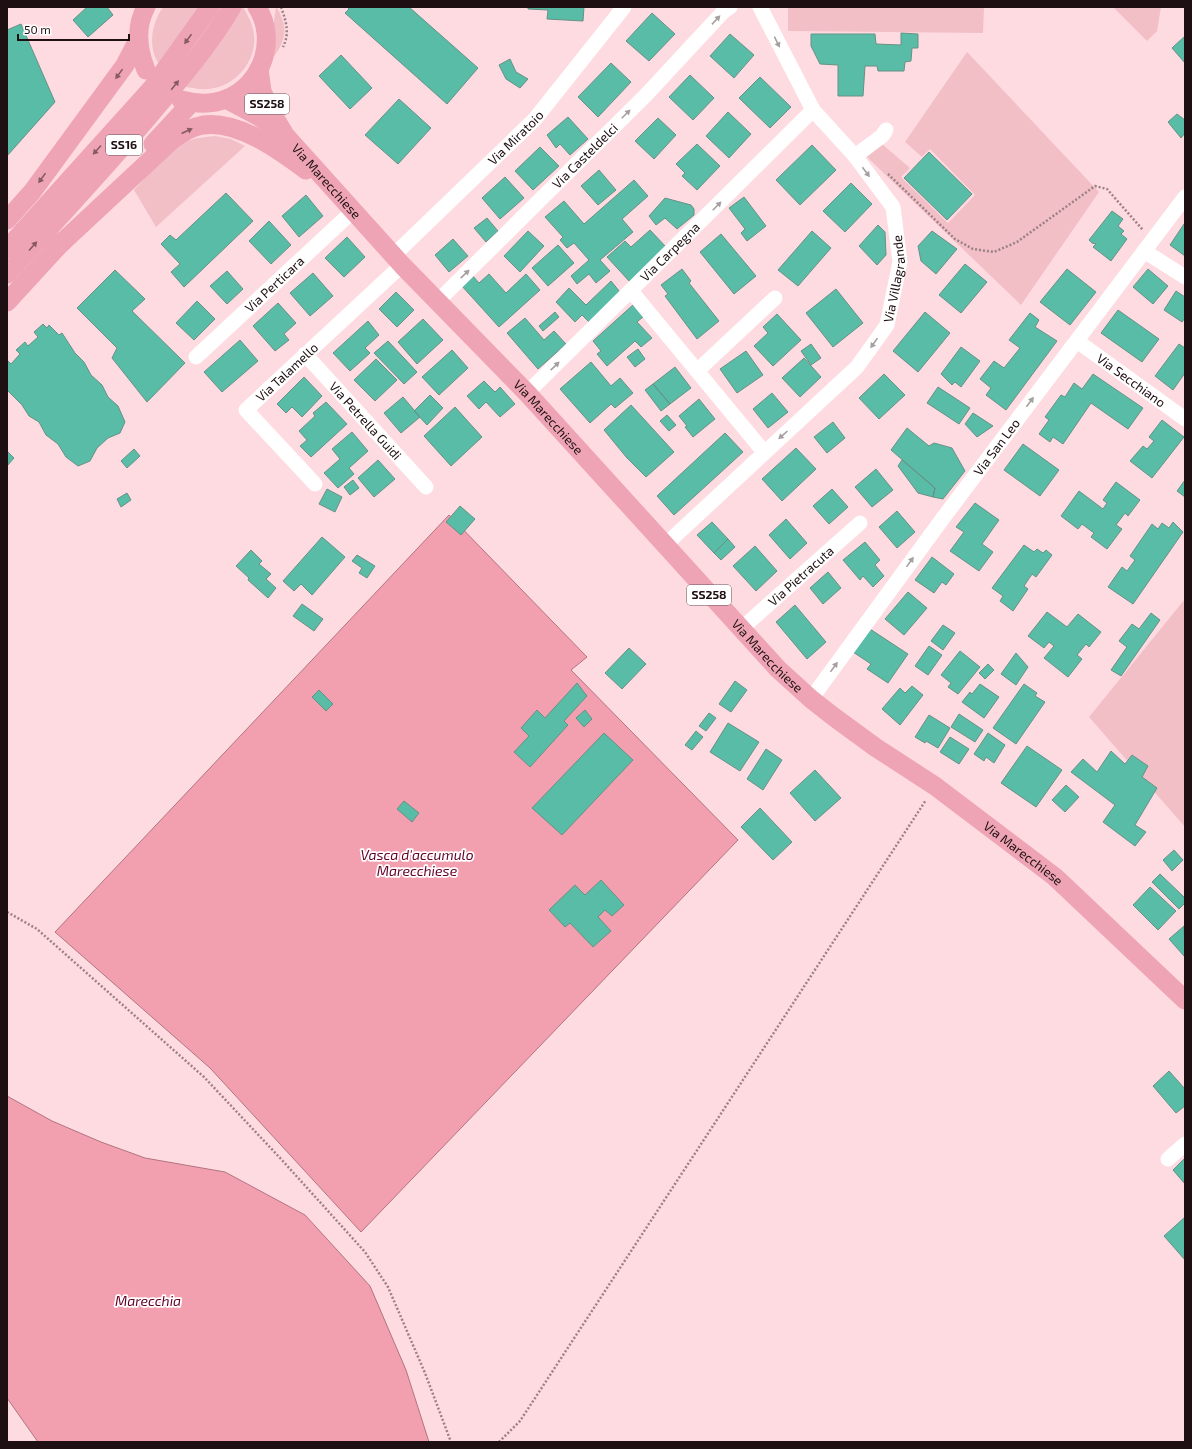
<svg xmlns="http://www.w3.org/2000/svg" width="1192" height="1449" font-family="'Exo 2',sans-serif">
<rect width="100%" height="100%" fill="#fedbe0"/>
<path fill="#f2bfc7" d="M163 7H243C254 25 259 41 249 61 238 82 216 93 193 88 190 88 187 87 184 86 180 84 176 79 173 76 168 73 162 69 159 64 147 47 152 23 163 7Z
M276 7C279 10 281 16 283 21 288 38 279 51 268 64Z
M788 7H984L983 33 788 31Z
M1113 7H1161L1157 31 1147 41Z
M967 52 1099 192 1021 305 867 157 882 144 910 168 901 177 948 223 975 195 930 149 922 157 905 142Z
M215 136 231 139 245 146 156 227 134 190C146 177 172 147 187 141 196 138 205 137 215 136Z
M1185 599V827L1089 717Z"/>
<path fill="#f2a0af" stroke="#b27480" d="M449 515 587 657 571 670 738 840 361 1232 210 1068 55 932Z
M7 1096 52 1121 101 1142 145 1158 225 1172 305 1215 370 1286 406 1370 429 1442H38L7 1398Z"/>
<path fill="#59bca7" stroke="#669186" d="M87 7H107L113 15 88 37 73 20Z
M347 7H409L478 68 447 104 345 13 349 9Z
M528 7H584L583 21 547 19 548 10 528 9Z
M652 13 675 34 649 61 626 41Z
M21 24 55 102 7 156V30Z
M901 33 918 34V48H912L911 61 905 62 904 71H878L877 66H865L863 96H838V65L820 64 811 46V34H875L876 44 901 45Z
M730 34 754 55 734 78 710 56Z
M1185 36V63L1172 48Z
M341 55 372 88 350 109 319 76Z
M510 59 516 72 528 79 520 88 506 79 499 65Z
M611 63 631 82 598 117 578 97Z
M690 75 714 98 693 120 669 97Z
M760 77 791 107 770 128 739 98Z
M399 99 431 128 398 164 365 135Z
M728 112 751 134 729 158 706 136Z
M1177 114 1185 120V133L1181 138 1168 122Z
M568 117 588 139 570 155 560 144 556 148 547 135Z
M658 118 676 135 654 159 635 141Z
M697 144 720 166 697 190 682 176 685 173 676 164Z
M812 145 836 170 800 205 776 180Z
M540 147 559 166 533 190 515 171Z
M929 152 972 194 947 220 904 178Z
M599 170 616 190 598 205 581 186Z
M505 177 524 198 500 219 482 198Z
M634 180 648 196 622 219 633 232 600 260 610 271 596 283 589 274 577 284 571 276 589 260 574 243 567 248 560 240 563 237 545 217 564 201 584 224Z
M851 183 872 204 845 232 823 211Z
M226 193 253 221 184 287 171 272 180 264 161 244 170 235 176 240Z
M306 195 323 216 299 237 282 216Z
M744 197 766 226 747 241 741 233 745 229 729 208Z
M665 198 691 205 694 209V215L677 229 665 218 656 225 649 216Z
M1112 211 1123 219 1118 226 1124 231 1121 234 1127 239 1111 261 1093 247 1096 244 1092 243 1089 240Z
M487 218 498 231 486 242 474 228Z
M269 221 291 245 271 264 249 241Z
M1184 224 1185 225V256L1170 245Z
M878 225 885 232 886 255 877 265 859 246Z
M650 230 667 248 630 282 607 257 625 241 631 247Z
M528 231 544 246 520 272 504 256Z
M812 231 831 248 798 286 778 270Z
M932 231 957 249 936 274 921 261 918 246Z
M721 234 756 276 734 294 700 252Z
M347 237 365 257 344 277 325 258Z
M453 239 468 256 449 272 435 255Z
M558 245 574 263 548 286 532 268Z
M965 264 987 282 961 313 939 295Z
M682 269 691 281 689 283 719 321 697 339 665 296 668 294 661 285Z
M1067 269 1096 292 1070 325 1040 302Z
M1148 269 1168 286 1153 304 1133 287Z
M115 270 145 299 132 311 185 363 147 402 112 358 117 348 77 308Z
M227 271 243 289 227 304 210 286Z
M313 273 333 296 310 316 290 293Z
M489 274 506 293 526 274 540 290 499 327 461 285 472 275 479 283Z
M611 281 620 292 590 323 582 315 575 322 556 302 569 288 586 305Z
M836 289 863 323 833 347 806 313Z
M1176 291 1185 297V318L1182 322 1164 310Z
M396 292 414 310 397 327 379 309Z
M197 301 215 319 194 340 176 323Z
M278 303 296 323 284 334 289 340 275 351 253 326Z
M634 304 644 316 637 322 652 338 641 347 635 341 607 366 597 354 601 351 593 341Z
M1118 310 1159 339 1142 362 1101 333Z
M555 312 559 317 543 331 539 326Z
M925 312 950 333 918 372 893 351Z
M1030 313 1039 320 1035 327 1057 341 1006 410 986 395 991 388 980 379 994 361 1004 368 1020 348 1009 340Z
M777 314 801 340 773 366 754 346 768 333 763 327Z
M525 318 544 340 554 331 566 344 538 369 507 333Z
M423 319 443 340 417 364 398 342Z
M368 321 379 335 365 348 370 353 350 371 333 353Z
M43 324 47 328 49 325 59 335 62 333 75 353 84 362 91 375 102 385 108 397 118 406 125 422 120 433 108 438 97 448 90 461 78 466 66 457 58 444 46 435 39 422 29 416 22 405 7 390V360L11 364 20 354 16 350 25 342 28 346 38 337 34 332Z
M240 340 258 361 222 392 204 372Z
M388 341 417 372 404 384 374 353Z
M811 344 821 358 811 365 801 351Z
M1179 344 1185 348V373L1173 390 1155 376Z
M961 347 980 361 961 387 955 382 952 385 941 374Z
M638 349 645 359 635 367 627 357Z
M452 350 468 368 439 395 422 377Z
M746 351 763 375 737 393 720 369Z
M804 358 821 377 800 397 782 378Z
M376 359 397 380 375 401 354 380Z
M591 362 611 386 620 378 633 393 615 408 611 404 590 423 560 389Z
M675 367 691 388 670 404 653 384Z
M884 374 905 395 879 419 859 398Z
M1093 374 1143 408 1128 429 1091 403 1063 444 1053 437 1050 442 1039 434 1049 420 1045 417 1061 395 1065 397 1074 383 1082 389Z
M304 377 322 396 302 417 292 407 286 413 277 404Z
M484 381 495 392 500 387 515 404 500 417 486 402 479 409 467 396Z
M653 384 670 404 661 411 645 390Z
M938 387 970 408 959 424 927 403Z
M772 393 788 412 768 428 753 409Z
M430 395 443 408 427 425 414 411Z
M403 397 420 417 401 433 384 413Z
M699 399 715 419 693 437 685 427 687 426 679 416Z
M326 402 347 424 311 457 300 446 307 440 299 431 315 416 313 413Z
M631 405 674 452 646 477 627 458 604 430Z
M455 407 482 437 451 466 424 436Z
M973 413 993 426 977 437 965 424Z
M667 415 676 425 669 431 660 421Z
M1162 420 1184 437 1152 478 1130 461 1143 446 1147 449 1154 441 1149 437Z
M833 422 845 438 827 453 814 437Z
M907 428 929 446 934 443 952 448 965 471 943 499 933 497 935 488 891 450Z
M352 432 368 451 349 468 354 474 338 488 324 473 340 459 332 449Z
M725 433 743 452 674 515 657 496Z
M1023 444 1059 470 1040 496 1004 470Z
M796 448 816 469 782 501 762 479Z
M134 449 140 456 127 468 121 461Z
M7 451 14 458 7 466Z
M378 460 395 479 374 497 358 478Z
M902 460 935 488 933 497 918 493 898 466Z
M876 469 893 490 872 507 855 487Z
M353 480 359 488 350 495 344 487Z
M1185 480V497L1177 491Z
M1116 482 1140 500 1128 516 1125 513 1116 525 1122 529 1107 549 1091 537 1094 533 1082 524 1078 529 1061 516 1079 491 1103 509 1107 503 1103 500Z
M327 489 342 497 335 512 319 504Z
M832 489 848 507 829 524 813 506Z
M127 493 131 500 121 507 117 499Z
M975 503 999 520 982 544 993 552 979 571 950 551 964 532 956 527Z
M460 506 475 519 461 535 446 522Z
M897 511 915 532 897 548 879 527Z
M786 519 807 543 790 559 769 535Z
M712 522 728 539 714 553 697 535Z
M1173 522 1183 532 1133 604 1108 587 1122 567 1127 571 1135 560 1130 556 1152 524 1158 529 1162 523 1169 528Z
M322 537 345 557 312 595 301 584 294 591 283 581Z
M728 539 735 547 721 560 714 553Z
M865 542 880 560 875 565 884 576 873 587 863 576 860 580 843 560Z
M1024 545 1034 552 1037 549 1043 553 1046 550 1052 555 1036 577 1032 574 1024 586 1028 589 1013 611 1000 601 1003 596 992 588Z
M755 546 777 571 756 591 733 566Z
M251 550 262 561 259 564 271 574 266 579 276 588 268 598 248 580 249 578 236 566Z
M357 555 375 566 367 578 359 573 362 568 352 561Z
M932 557 954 574 946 585 942 582 934 593 915 580Z
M828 572 841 588 823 604 810 588Z
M908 592 927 608 904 635 885 619Z
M302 604 323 619 314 631 293 616Z
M795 605 826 642 807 659 776 622Z
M1047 612 1067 627 1078 614 1101 632 1089 647 1086 644 1077 655 1082 659 1068 677 1044 658 1054 646 1049 642 1044 648 1028 636Z
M1151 613 1160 620 1121 676 1111 670 1127 647 1119 641 1132 624 1139 629Z
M943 625 955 633 943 650 931 641Z
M870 629 908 654 888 683 867 669 871 664 853 652Z
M929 646 942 655 928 675 915 666Z
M629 648 646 664 622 689 605 673Z
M960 651 980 667 958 694 948 687 951 683 941 675Z
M1016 653 1028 667 1016 685 1001 674Z
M988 664 994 670 985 679 979 673Z
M735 681 747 690 731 712 719 704Z
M577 683 587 696 564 721 568 725 530 767 514 752 529 736 521 728 537 710 545 718Z
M980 684 999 697 984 718 962 702 970 692 972 694Z
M1024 684 1037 693 1035 696 1045 702 1016 744 993 728Z
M912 686 923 695 900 725 882 709 900 688 905 693Z
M319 690 333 704 326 711 312 697Z
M585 710 592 719 584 727 576 718Z
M709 713 716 718 706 731 699 726Z
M959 714 983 730 975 742 951 727Z
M929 715 950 728 938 748 926 741 925 743 915 737Z
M728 723 759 742 740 771 710 752Z
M696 731 703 737 692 750 685 745Z
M604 733 633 760 562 835 532 808Z
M988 733 1005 745 994 763 986 757 984 761 974 754Z
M950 737 969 749 959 764 940 752Z
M1027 746 1062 770 1036 807 1001 783Z
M766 749 782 760 763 790 747 779Z
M1111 751 1125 764 1132 755 1148 766 1142 777 1157 788 1135 825 1146 832 1135 846 1103 822 1115 805 1071 772 1083 759 1097 772Z
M815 770 841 798 815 821 790 793Z
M1066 785 1079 797 1065 812 1052 800Z
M404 801 419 813 412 822 397 809Z
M760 808 792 842 773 860 741 827Z
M1174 850 1183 860 1172 871 1163 860Z
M1160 874 1185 898V903L1179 909 1152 882Z
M601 880 624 905 612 916 605 910 598 917 611 931 593 947 570 923 565 927 549 910 575 885 585 895Z
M1150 887 1176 911 1158 930 1133 905Z
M1184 926 1185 956H1184L1169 939Z
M1169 1071 1185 1089V1106L1176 1113 1153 1086Z
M1185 1158V1184L1173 1170Z
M1185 1217V1260L1164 1236Z"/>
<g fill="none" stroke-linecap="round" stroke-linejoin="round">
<path stroke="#9b8185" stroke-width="2.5" stroke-dasharray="2 2" stroke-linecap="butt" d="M281 7C286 21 290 33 283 47
M888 174 955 239 973 249 994 252 1017 242 1095 186 1107 189 1143 230
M7 912 37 929 204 1077 281 1159 365 1252 388 1287 425 1373 451 1442
M499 1442 520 1421 926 800"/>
<g stroke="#fff" stroke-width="15">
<path d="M855 156 882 136 886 130"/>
<path d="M1144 251 1185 277"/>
<path id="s1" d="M394 255 535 119 624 7"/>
<path d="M631 291 764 452"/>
<path id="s2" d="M437 302 646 95 723 12 730 7"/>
<path id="s3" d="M1077 341 1185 419"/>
<path id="s4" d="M305 354 426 487"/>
<path id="s5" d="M196 357 353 211"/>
<path d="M697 371 775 298"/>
<path id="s6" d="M527 393 813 110"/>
<path id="s7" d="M315 484 246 410 402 265"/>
<path id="s8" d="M664 546 857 367 887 325 900 262 893 207 855 156 813 110 760 7"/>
<path id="s9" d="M741 629 860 523"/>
<path id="s10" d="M811 699 943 518 1185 197"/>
<path d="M1168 1159 1185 1144"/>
</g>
<g stroke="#eea4b5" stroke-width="19">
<path d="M146 7C135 27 138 50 146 70"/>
<path id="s11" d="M259 69 262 91 270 110 285 135 402 265 527 393 778 669 811 699 834 717 875 747 935 786 1055 877 1185 1000"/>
<path d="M226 99 258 116 279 130"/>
<path d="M181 100C196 104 211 105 226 99 262 85 278 40 257 7"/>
<path d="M153 144 191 103"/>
<path d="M7 220 32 192 125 65 138 40"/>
<path d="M7 249 152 88 210 7"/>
<path d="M54 250 172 140C182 133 191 127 203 125 238 120 279 150 306 170"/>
<path d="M7 274C55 222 103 170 149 116 179 81 209 46 232 7"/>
<path d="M7 302 63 241"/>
</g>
</g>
<defs><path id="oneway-solid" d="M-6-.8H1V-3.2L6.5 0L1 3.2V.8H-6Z"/></defs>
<g fill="#a59fa0">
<use href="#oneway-solid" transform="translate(716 20) rotate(-47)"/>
<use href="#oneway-solid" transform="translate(777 42) rotate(64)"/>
<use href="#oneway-solid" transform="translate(626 114) rotate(-45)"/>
<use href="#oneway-solid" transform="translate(866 172) rotate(53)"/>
<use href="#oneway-solid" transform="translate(717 206) rotate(-45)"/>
<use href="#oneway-solid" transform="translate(465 274) rotate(-44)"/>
<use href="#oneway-solid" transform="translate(874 343) rotate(125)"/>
<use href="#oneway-solid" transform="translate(555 366) rotate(-44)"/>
<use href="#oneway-solid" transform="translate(1030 402) rotate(-53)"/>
<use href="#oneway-solid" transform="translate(783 435) rotate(138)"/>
<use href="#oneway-solid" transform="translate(910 562) rotate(-54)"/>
<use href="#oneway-solid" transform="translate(834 667) rotate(-54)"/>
</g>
<g fill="#865a64">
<use href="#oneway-solid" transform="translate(188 39) rotate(126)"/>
<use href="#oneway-solid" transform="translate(119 74) rotate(126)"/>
<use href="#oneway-solid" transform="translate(175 85) rotate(-51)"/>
<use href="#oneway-solid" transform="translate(187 131) rotate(-25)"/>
<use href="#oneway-solid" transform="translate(97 150) rotate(132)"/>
<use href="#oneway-solid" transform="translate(42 178) rotate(126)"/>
<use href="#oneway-solid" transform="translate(33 246) rotate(-48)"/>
</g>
<g text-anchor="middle" stroke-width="3.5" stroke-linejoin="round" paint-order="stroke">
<g fill="#fff" stroke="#625759" stroke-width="1">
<rect x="245" y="94" width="44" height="20" rx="3"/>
<rect x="106" y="135" width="36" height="20" rx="3"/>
<rect x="687" y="585" width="44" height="20" rx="3"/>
</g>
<g font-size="12" font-weight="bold" fill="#1e0f12">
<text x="267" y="108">SS258</text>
<text x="124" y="149">SS16</text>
<text x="709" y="599">SS258</text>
</g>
<g font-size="13" fill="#1e0f12" stroke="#fff">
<text dy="5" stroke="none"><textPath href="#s1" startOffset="169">Via Miratoio</textPath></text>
<text dy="5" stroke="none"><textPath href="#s2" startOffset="208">Via Casteldelci</textPath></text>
<text dy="5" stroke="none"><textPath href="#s11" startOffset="134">Via Marecchiese</textPath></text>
<text dy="5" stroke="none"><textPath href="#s6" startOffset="201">Via Carpegna</textPath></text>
<text dy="5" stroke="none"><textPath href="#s8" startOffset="362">Via Villagrande</textPath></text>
<text dy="5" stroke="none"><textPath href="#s5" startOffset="107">Via Perticara</textPath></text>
<text dy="5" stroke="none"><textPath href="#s7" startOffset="157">Via Talamello</textPath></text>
<text dy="5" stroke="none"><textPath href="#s3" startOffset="67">Via Secchiano</textPath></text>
<text dy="5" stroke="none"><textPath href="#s11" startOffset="458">Via Marecchiese</textPath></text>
<text dy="5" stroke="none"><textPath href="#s4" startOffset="90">Via Petrella Guidi</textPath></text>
<text dy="5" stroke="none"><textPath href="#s10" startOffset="313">Via San Leo</textPath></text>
<text dy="5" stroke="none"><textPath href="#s9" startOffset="80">Via Pietracuta</textPath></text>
<text dy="5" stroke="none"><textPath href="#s11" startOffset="782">Via Marecchiese</textPath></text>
<text dy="5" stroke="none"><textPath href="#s11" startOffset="1106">Via Marecchiese</textPath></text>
</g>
<g font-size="14" font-style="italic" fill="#630026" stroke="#fff">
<text x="417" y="860">Vasca d'accumulo<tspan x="417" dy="16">Marecchiese</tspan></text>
<text x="148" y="1306">Marecchia</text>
</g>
</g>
<rect width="1192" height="1449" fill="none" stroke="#1e0f12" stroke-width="16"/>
<path d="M18 34v6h111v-6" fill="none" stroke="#1e0f12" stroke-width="2"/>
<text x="24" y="34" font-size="12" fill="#1e0f12" stroke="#ffffff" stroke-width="3" paint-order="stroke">50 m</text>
</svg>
